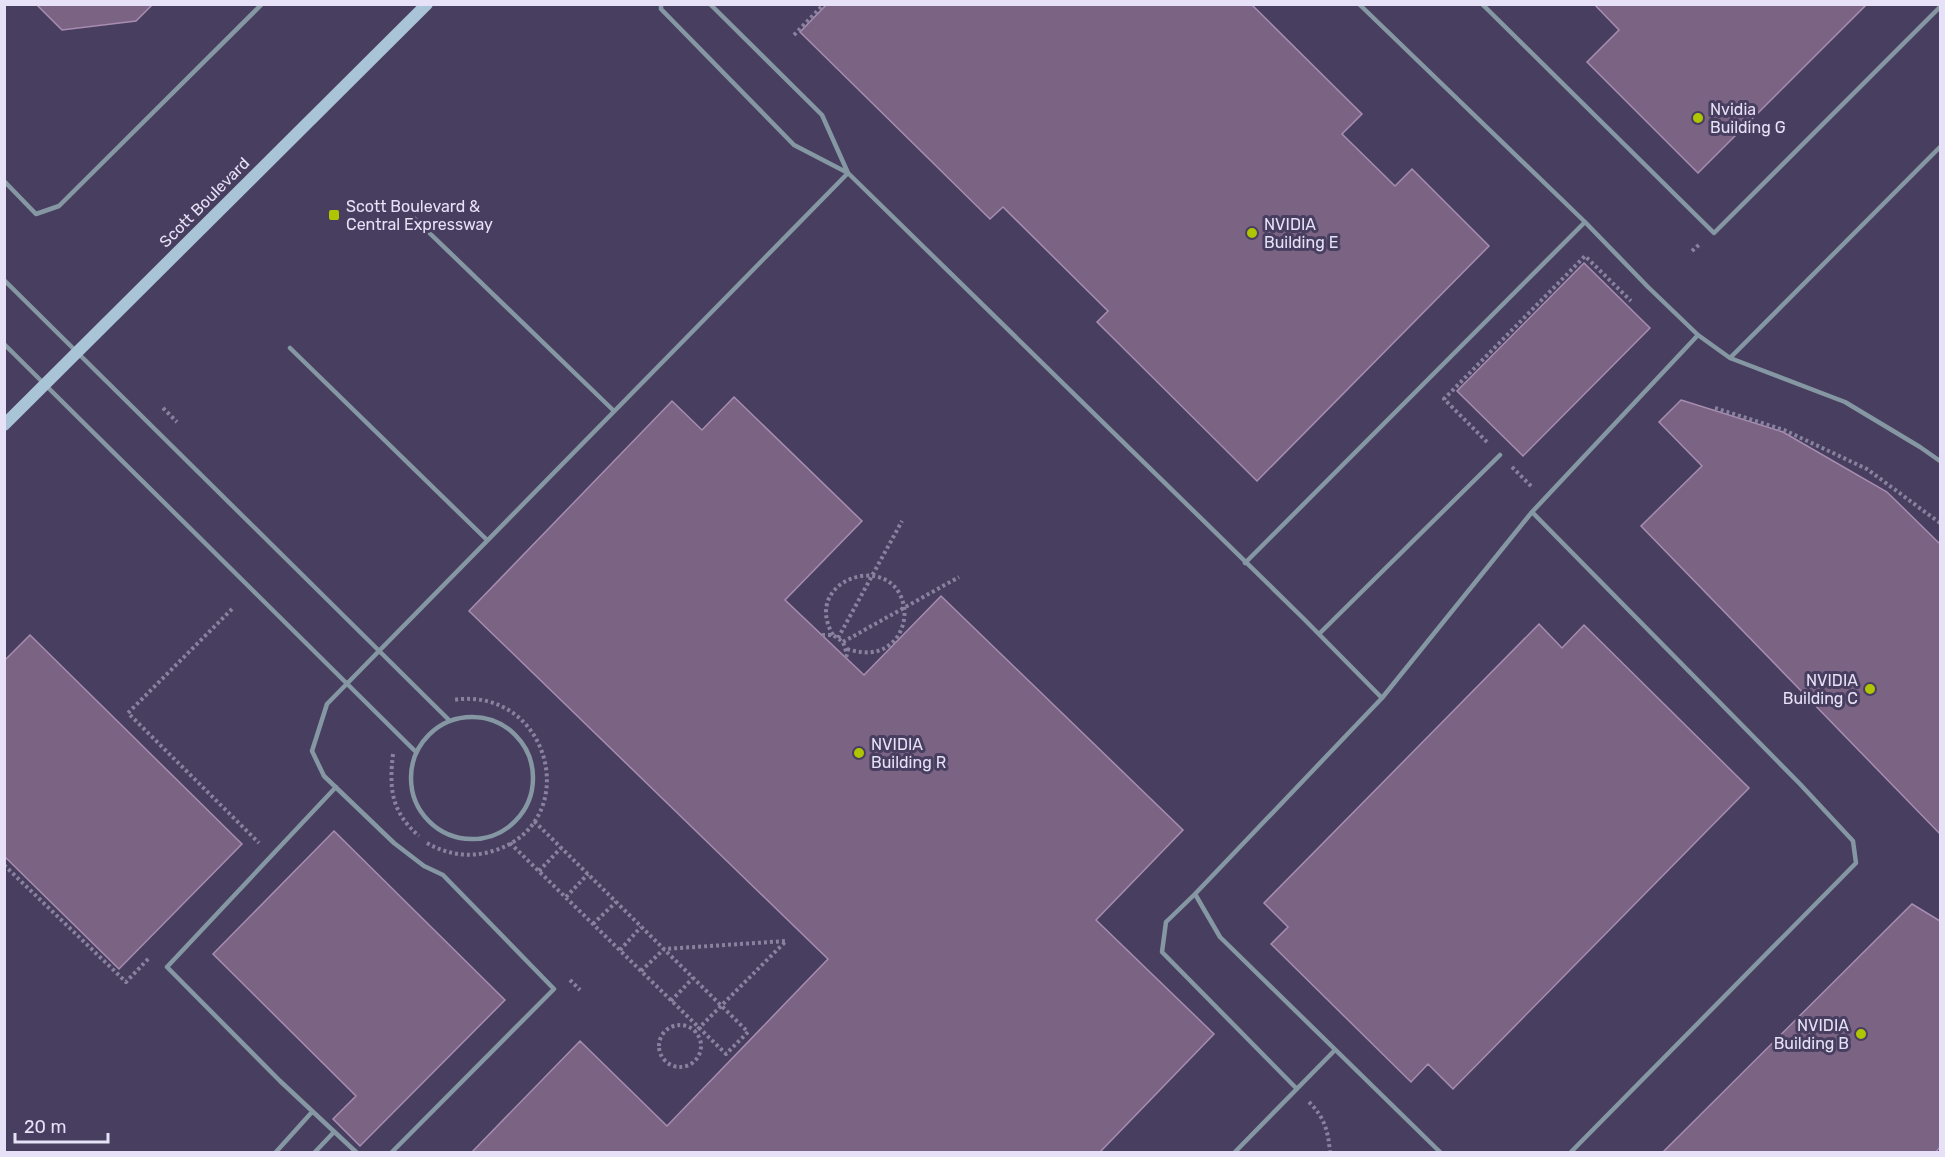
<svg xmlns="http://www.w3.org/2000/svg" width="1945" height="1157" font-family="Rubik,sans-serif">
<rect width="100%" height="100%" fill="#483e60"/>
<path fill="#7b6384" stroke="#a78db0" stroke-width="1.5" d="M36 4H153L136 21 62 30Z
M827 4H1251L1362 114 1342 134 1395 186 1412 169 1489 246 1257 481 1097 322 1108 311 1003 207 990 219 800 32Z
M1594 4H1867L1698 173 1587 62 1619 30Z
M1584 263 1650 328 1523 456 1457 391Z
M734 397 862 521 785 600 864 675 941 596 1183 830 1096 920 1214 1034 1100 1152H472L580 1041 667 1126 828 959 469 611 672 401 702 430Z
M1681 400 1783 432 1887 492 1940 544V834L1641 526 1702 466 1659 422Z
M1539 624 1562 648 1584 625 1749 788 1453 1089 1428 1064 1411 1082 1271 944 1288 927 1264 903Z
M30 635 242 844 119 969 4 856V661Z
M334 831 505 1000 360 1146 333 1119 356 1096 213 954Z
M1912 904 1940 921V1147L1936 1152H1663Z"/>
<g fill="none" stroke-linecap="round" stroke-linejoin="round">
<path stroke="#89829e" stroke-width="4" stroke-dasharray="3 3" stroke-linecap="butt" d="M794 35 824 4
M1692 251 1701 243
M163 408 177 422
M1715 408 1784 430 1867 469 1940 523
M1487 442 1444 399 1585 256 1631 301
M1512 467 1532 487
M232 609 128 713 259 843
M822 635H833L843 642 847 654 846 658
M833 635C800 579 894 549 904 607 906 619 902 632 894 641 880 655 864 654 847 649
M838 638 902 521
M843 642 959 577
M393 754C389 788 391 812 419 836
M427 843C448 855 470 858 493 851 585 823 551 685 453 700
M510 843 726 1054 748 1032 534 821
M4 865 126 982 150 957
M539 871 561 848
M566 897 588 874
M593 924 616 902
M620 950 641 927
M641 971 664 949 786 941 695 1032
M570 980 580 990
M671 1001 693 978
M659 1046a21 21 0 1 1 42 0a21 21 0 1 1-42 0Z
M1309 1102C1325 1118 1328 1131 1330 1152"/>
<path stroke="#8597a2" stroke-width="4.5" d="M661 4V9L794 145 848 173 1304 619 1382 698 1195 894 1220 937 1440 1152
M710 4 822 115 848 173
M1359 4 1585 222 1648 287 1698 335 1730 358 1845 402 1920 447 1940 461
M1482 4 1714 233 1940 7
M4 181 36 214 59 206 262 4
M415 219 614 411
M4 280 450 721
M4 344 416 752
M290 348 487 540
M1730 358 1940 147
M1532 512 1800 784 1853 841 1856 863 1571 1152
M1245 563 1585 222
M1319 634 1500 455
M1382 698 1532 512 1698 335
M411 778a61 61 0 1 1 122 0a61 61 0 1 1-122 0Z
M336 787 167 967 280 1081 356 1152
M1195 894 1166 922 1162 952 1297 1089
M276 1152 312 1112
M315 1152 334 1132
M392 1152 554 989 443 875 424 866 394 843 324 776 312 751 327 704 848 173
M1235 1152 1335 1050"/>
<path stroke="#a9c4d7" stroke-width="12" d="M4 425 427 4"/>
</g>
<g fill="#b0c501" stroke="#483e60" stroke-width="2">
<circle cx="1698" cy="118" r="6"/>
<rect x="328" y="209" width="12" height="12" rx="3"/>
<circle cx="1252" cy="233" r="6"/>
<circle cx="1870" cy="689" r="6"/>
<circle cx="859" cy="753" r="6"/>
<circle cx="1861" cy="1034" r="6"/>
</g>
<g text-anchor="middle" stroke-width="6" stroke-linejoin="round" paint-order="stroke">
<g font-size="16" fill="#e6e1f6" stroke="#483e60" text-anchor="start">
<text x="1710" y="115">Nvidia<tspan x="1710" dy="18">Building G</tspan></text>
<text x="346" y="212">Scott Boulevard &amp;<tspan x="346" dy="18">Central Expressway</tspan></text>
<text x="1264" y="230">NVIDIA<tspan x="1264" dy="18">Building E</tspan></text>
<text x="1858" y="686" text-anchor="end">NVIDIA<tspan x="1858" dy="18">Building C</tspan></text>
<text x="871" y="750">NVIDIA<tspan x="871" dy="18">Building R</tspan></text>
<text x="1849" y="1031" text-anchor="end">NVIDIA<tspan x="1849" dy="18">Building B</tspan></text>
</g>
<g font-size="16" fill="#e6e1f6" stroke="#483e60">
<text transform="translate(204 202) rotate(-45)" y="6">Scott Boulevard</text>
</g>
</g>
<rect width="1945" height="1157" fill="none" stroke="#e6e1f6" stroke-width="12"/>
<path d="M15 1133v9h93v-9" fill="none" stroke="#e6e1f6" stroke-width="3"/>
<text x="24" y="1133" font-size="18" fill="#e6e1f6" stroke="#483e60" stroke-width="4.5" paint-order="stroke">20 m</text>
</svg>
